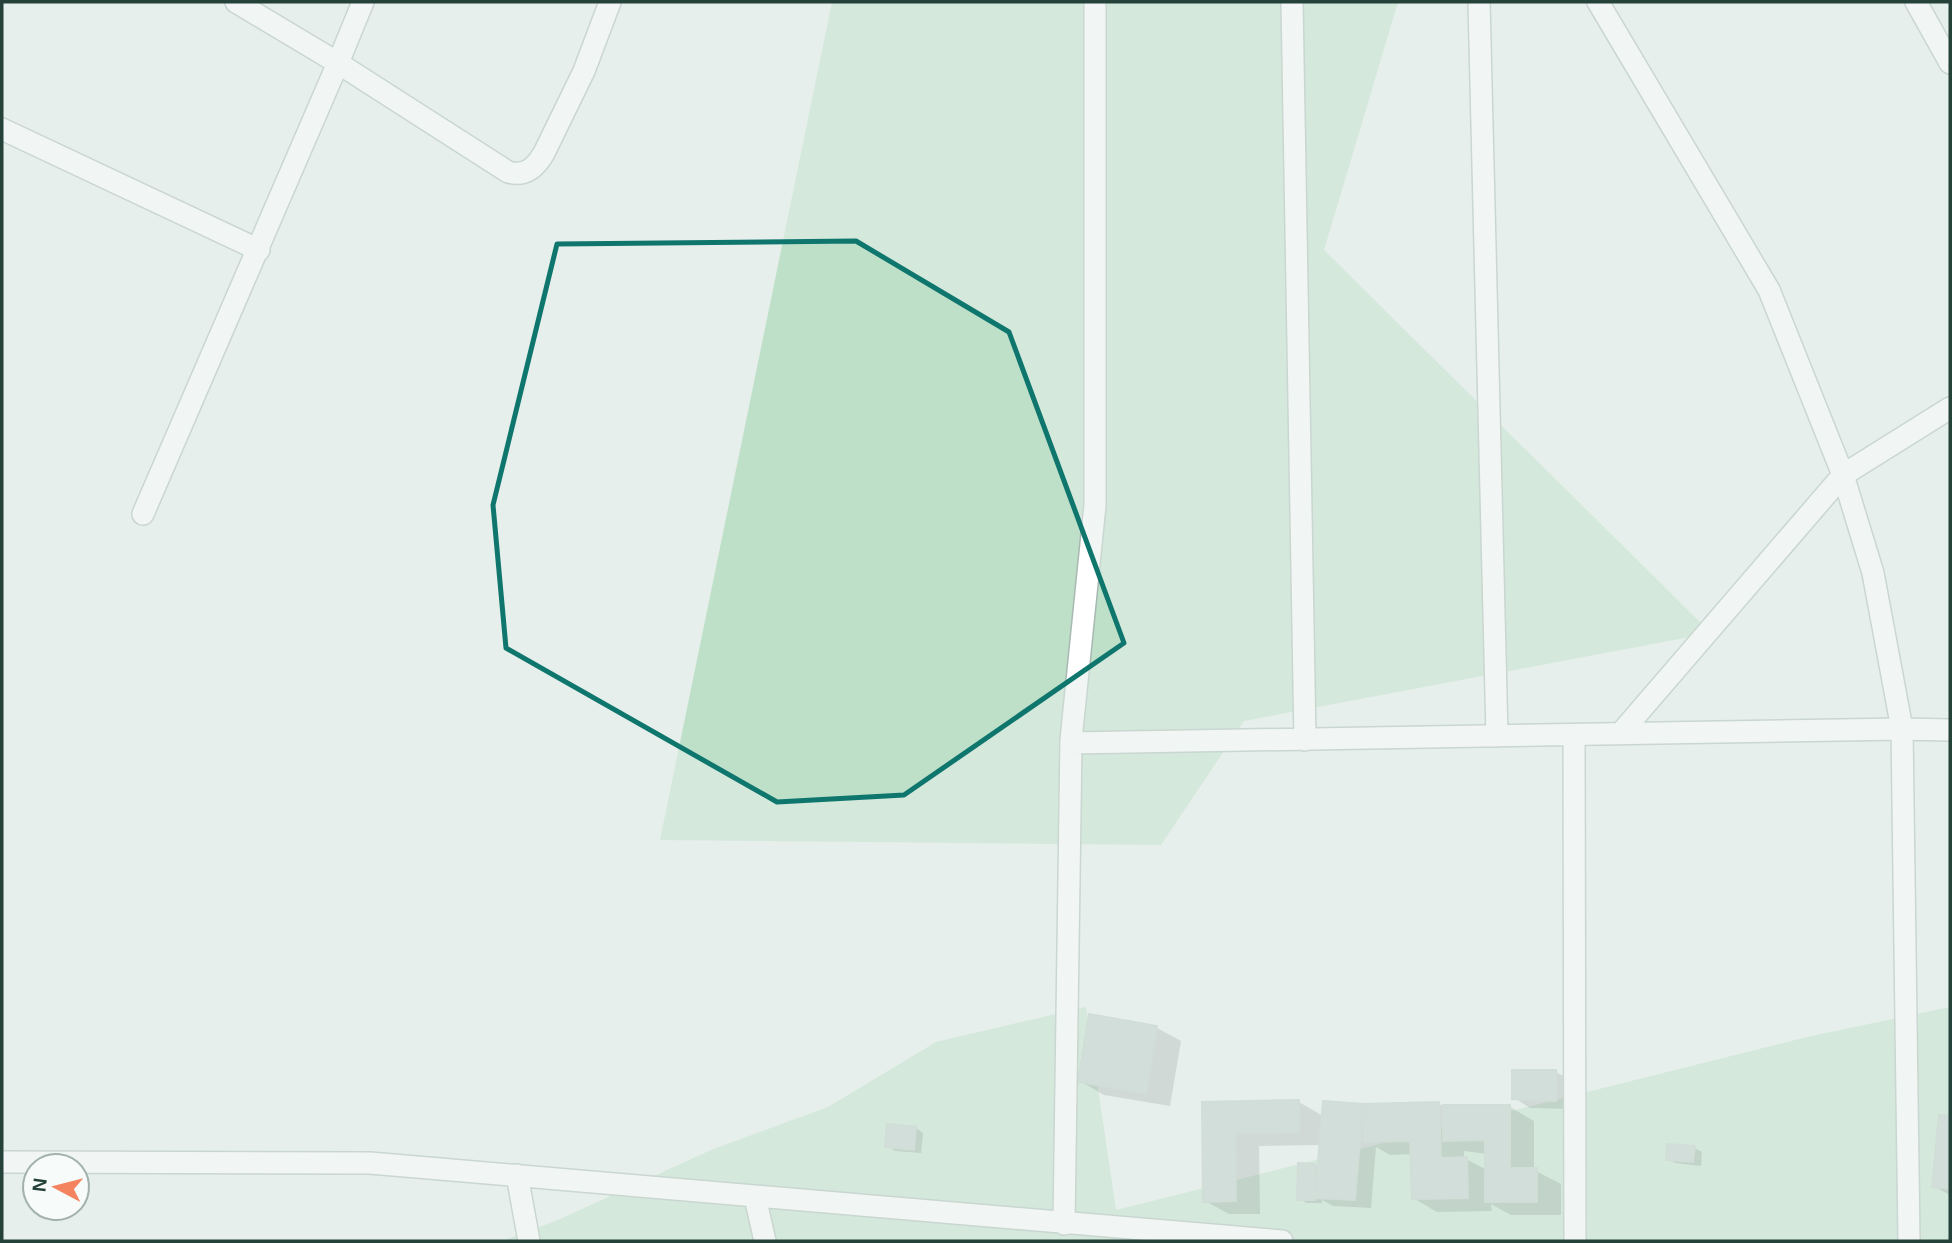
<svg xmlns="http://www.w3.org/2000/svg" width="1952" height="1243" font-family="Arial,sans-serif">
<rect width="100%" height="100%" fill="#e6efeb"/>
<path fill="#bfe0c8" d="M832 2H1398L1324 250 1711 633 1244 721 1161 845 660 840Z
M1086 1007 1116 1210 1807 1037 1950 1007V1241H502L558 1220 711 1150 828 1107 936 1042Z"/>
<path fill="#0003" fill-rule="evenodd" d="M1157 1028 1181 1041 1170 1106 1104 1095 1080 1081Z
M1556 1072 1572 1081 1571 1109 1530 1108 1514 1098Z
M1299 1102 1323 1116 1363 1106 1439 1104 1445 1107H1510L1534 1121V1170L1561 1184V1215H1511L1491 1204 1492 1211 1437 1212 1413 1198 1412 1154 1390 1155 1376 1147 1371 1208 1333 1206 1322 1200V1203H1307L1299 1199 1315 1166 1319 1168 1321 1145 1259 1146 1260 1214H1229L1205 1201 1204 1104ZM1464 1151 1487 1154V1170L1464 1158Z
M1940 1117 1950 1118V1195L1933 1186Z
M916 1128 923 1133 921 1153 895 1151 887 1146Z
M1694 1148 1702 1152 1701 1166 1675 1163 1668 1159Z"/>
<path fill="#bbcac4" stroke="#b8c9c2" stroke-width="2" d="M1089 1014 1157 1026 1146 1093 1078 1082Z
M1512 1070H1556V1101L1512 1099Z
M1299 1100V1132L1235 1133 1236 1201 1203 1202 1202 1102Z
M1323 1101 1363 1104 1355 1200 1315 1198Z
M1439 1102 1441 1158 1467 1157 1468 1198 1412 1199 1410 1141 1364 1142 1363 1104Z
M1443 1105H1510V1168H1537V1202H1485V1140L1443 1141Z
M1939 1115 1950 1116V1189L1932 1187Z
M887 1124 916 1127 914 1150 885 1147Z
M1667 1144 1695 1146 1693 1162 1666 1160Z
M1298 1163 1315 1164V1200H1297Z"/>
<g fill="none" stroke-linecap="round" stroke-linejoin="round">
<defs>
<path id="minor" d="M236 2 338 63 363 2
M1292 2 1305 740
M1479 2 1497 736
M1598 2 1769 290 1843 475 1873 573 1902 729 1950 730
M1916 2 1950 63
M2 129 259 250
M143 514 338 63 508 172C526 177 536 167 544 153L584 71 610 2
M1620 734 1843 475 1950 408
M1574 735 1575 1241
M1071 743 1902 729 1909 1241
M2 1162 370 1163 1282 1241
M517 1175 529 1241
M755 1197 765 1241
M1064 1224 1071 740 1095 505V2"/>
</defs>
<use href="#minor" stroke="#a8b8b2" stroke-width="24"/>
<use href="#minor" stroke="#fff" stroke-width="21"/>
</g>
<path d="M0 0H1952V1243H0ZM856 241 1009 332 1124 643 904 795 777 802 506 648 493 505 557 244Z" fill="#e6efeb" fill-opacity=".55" fill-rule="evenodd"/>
<path fill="none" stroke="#0f766e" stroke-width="5" stroke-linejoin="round" d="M856 241 1009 332 1124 643 904 795 777 802 506 648 493 505 557 244Z"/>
<rect width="1952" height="1243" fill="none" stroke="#24423a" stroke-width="7"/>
<g transform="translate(56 1187) rotate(277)"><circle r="33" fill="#f7fbf9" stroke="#a3b1ad" stroke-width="2"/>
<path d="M0-5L12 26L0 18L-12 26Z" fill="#f4845f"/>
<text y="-10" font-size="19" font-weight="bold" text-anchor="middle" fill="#24423a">N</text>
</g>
</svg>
